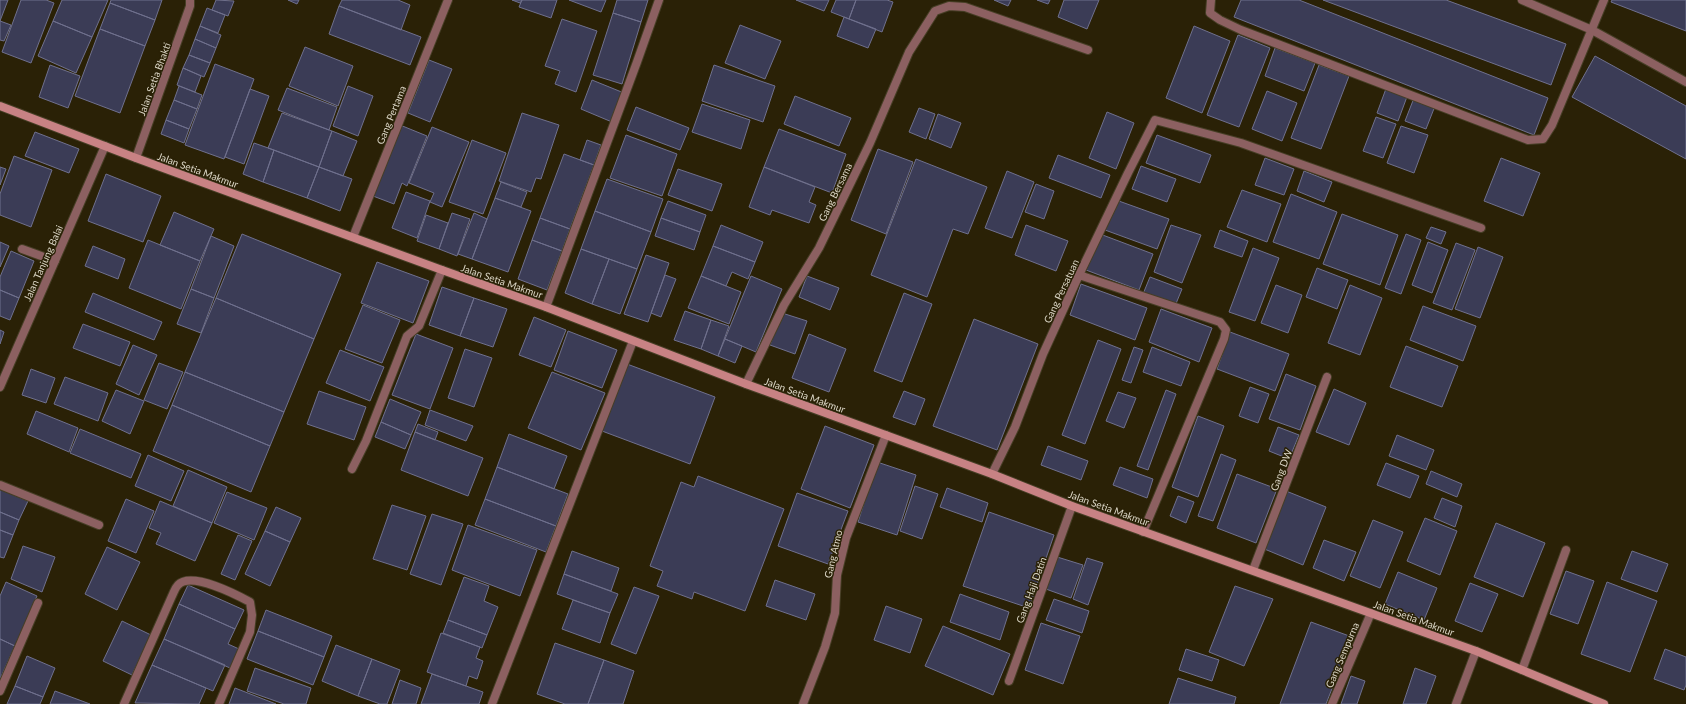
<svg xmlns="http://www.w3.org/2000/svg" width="1686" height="704" font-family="Lato,sans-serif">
<rect width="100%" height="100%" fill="#2a2106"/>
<path fill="#3b3c56" stroke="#6f708d" d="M0 0H8L0 21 11 25 4 41 0 40Z
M21 0H46L54 3 31 63 2 52Z
M62 0H108L92 37 53 21Z
M111 0H162L155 20 110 3Z
M216 0 234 1 228 16 212 10Z
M288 0H299L297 4Z
M342 0H398L410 5 401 30 339 6Z
M512 0H522L520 3Z
M522 0H557L551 18 519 7Z
M569 0H606L601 12Z
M617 0H648L641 22 613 13Z
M796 0H829L824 11Z
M836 0H856L849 19 831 12Z
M856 0H887L893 2 882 32 849 19Z
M994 0H1011L1008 6Z
M1037 0H1050L1048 4Z
M1064 0H1099L1087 29 1058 17Z
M1241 0H1299L1548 98 1534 135 1234 17Z
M1323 0H1446L1566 44 1551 85Z
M1612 0H1686V31L1611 2Z
M110 3 155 20 145 46 100 29Z
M339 6 421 37 410 65 329 34Z
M207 8 225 15 218 33 200 26Z
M613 13 641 22 622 84 593 75Z
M844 17 876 29 868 48 837 36Z
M562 19 597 31 576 92 555 84 560 71 545 66Z
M53 21 92 37 76 73 38 56Z
M740 25 781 41 765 79 725 63Z
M200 26 221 35 216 48 195 39Z
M1194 26 1230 41 1202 113 1166 98Z
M100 29 145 46 120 113 75 96Z
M1238 35 1270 48 1239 127 1207 115Z
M195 39 216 48 210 63 189 55Z
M305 47 353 66 338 106 289 86Z
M1275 48 1315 63 1304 91 1265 76Z
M189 55 210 63 204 77 183 68Z
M1595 56 1686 106V159L1572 97Z
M429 60 452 69 430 122 408 113Z
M215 64 254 79 224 159 185 145Z
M50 65 80 76 68 108 39 97Z
M714 65 775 86 763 122 702 101Z
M1319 65 1349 76 1321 149 1291 138Z
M183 68 201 76 195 92 177 85Z
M592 80 624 93 612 122 581 109Z
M179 86 202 95 197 109 174 100Z
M348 86 373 96 358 136 333 126Z
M1387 86 1408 94 1398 121 1377 113Z
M287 88 337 107 329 130 278 110Z
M250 89 269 96 244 164 225 157Z
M1267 91 1297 103 1282 141 1252 129Z
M795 96 851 118 839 146 784 124Z
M1414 98 1435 106 1426 129 1405 121Z
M174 100 197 109 189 129 166 120Z
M702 104 750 120 741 149 692 132Z
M636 107 689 128 680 150 627 130Z
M919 108 935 114 926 139 909 132Z
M1107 112 1134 123 1116 169 1089 158Z
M282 113 332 131 319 167 268 148Z
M522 113 559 125 541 179 536 178 531 192 499 181Z
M938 114 961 123 951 148 929 139Z
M1376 117 1396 124 1383 158 1363 151Z
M166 120 189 129 184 143 161 134Z
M400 125 427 136 407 186 402 183 394 204 373 196Z
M1401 126 1428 135 1414 173 1387 163Z
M432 127 469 142 442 207 430 202 434 193 409 183Z
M779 129 846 154 832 193 764 167Z
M332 131 357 141 343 176 319 167Z
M35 132 79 149 69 173 25 156Z
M626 135 677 154 662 196 610 178Z
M1157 135 1211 155 1200 183 1146 163Z
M472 140 506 153 483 214 449 202Z
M587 140 601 145 594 165 580 160Z
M254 143 274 150 263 182 243 174Z
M878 149 913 162 886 234 851 220Z
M274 150 319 167 307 198 263 182Z
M564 154 594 165 570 229 540 218Z
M1058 155 1110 175 1101 198 1049 178Z
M14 156 52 170 31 227 0 215V194Z
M1265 158 1294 169 1284 195 1255 185Z
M1501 158 1540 173 1523 216 1484 201Z
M916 159 987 187 968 234 953 229 927 297 871 275Z
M1141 166 1176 179 1167 202 1132 189Z
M0 167 6 169 0 185Z
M319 167 352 179 340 211 307 198Z
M764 167 815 187 809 202 816 205 809 223 772 210 770 215 749 207Z
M678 169 722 184 712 211 668 195Z
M1007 171 1034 182 1012 238 985 228Z
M1304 171 1332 182 1324 202 1297 191Z
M106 174 161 196 143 242 88 221Z
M607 179 663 199 651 232 595 211Z
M501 182 527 192 521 207 495 198Z
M1036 184 1054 191 1044 219 1025 212Z
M1242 190 1281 204 1267 242 1227 227Z
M406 192 430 201 417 238 392 228Z
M1291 194 1337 212 1319 259 1273 242Z
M495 198 531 211 508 272 472 259Z
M1116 200 1169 219 1157 249 1105 230Z
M668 201 706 215 700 232 661 218Z
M595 211 651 232 637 269 581 249Z
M174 212 214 229 200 261 160 245Z
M452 213 470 219 457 256 439 249Z
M474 213 487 219 472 259 458 254Z
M1342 214 1398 235 1380 285 1323 264Z
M426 215 448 223 439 249 417 241Z
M540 218 570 229 562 251 532 240Z
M661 218 700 232 694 250 655 236Z
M721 225 763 242 755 262 713 246Z
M1026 225 1068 241 1056 271 1015 255Z
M1171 225 1201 235 1182 283 1154 272Z
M1431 227 1446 232 1441 244 1426 238Z
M1220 230 1248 241 1242 257 1214 247Z
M242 234 341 274 314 339 216 298Z
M1100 234 1153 254 1139 290 1086 270Z
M1406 234 1421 240 1401 294 1385 288Z
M211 236 234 246 214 298 191 289Z
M148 240 200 261 181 309 129 288Z
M532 240 562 251 547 290 518 279Z
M0 242 9 246 0 267Z
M1428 242 1448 250 1432 293 1412 285Z
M1456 243 1475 250 1452 310 1433 303Z
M93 246 125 259 118 279 85 266Z
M713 246 755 262 748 279 732 272 726 286 701 276Z
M1478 247 1503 257 1480 318 1455 309Z
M1253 248 1279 258 1255 321 1229 312Z
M581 249 609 259 592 304 565 293Z
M11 251 34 261 19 298 0 290V277Z
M646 255 669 263 648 322 624 314Z
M609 259 637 269 620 314 592 304Z
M377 262 429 281 413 323 361 303Z
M1317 268 1348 280 1337 309 1306 297Z
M665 275 676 279 661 317 651 313Z
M701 276 741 292 729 324 688 308Z
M751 276 782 289 756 352 725 339Z
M807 276 839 288 830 310 799 297Z
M1150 277 1182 289 1175 306 1143 294Z
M1081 284 1147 308 1135 340 1070 315Z
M1276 285 1302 295 1288 333 1261 323Z
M1350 285 1382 298 1360 355 1328 343Z
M442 287 474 298 460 336 429 325Z
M191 289 214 298 201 333 177 324Z
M0 290 19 298 10 320 0 316Z
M93 293 162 322 154 340 85 312Z
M904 293 932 304 902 382 874 371Z
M216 298 314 339 284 412 185 372Z
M474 298 507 309 493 347 460 336Z
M363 305 400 320 382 363 345 349Z
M1423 306 1476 326 1463 361 1410 340Z
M1161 309 1212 328 1199 362 1149 342Z
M685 311 711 320 701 349 674 340Z
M782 313 807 321 795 354 770 345Z
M534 317 566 330 551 367 519 355Z
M974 319 1038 344 997 450 933 426Z
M711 320 729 326 718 356 701 349Z
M83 324 130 342 120 366 73 348Z
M0 330 4 332 0 344Z
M568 331 617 350 602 388 554 370Z
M1230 332 1289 354 1275 391 1217 369Z
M416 334 453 348 430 409 392 395Z
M809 334 846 349 829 392 792 378Z
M725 339 742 346 735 363 718 356Z
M1098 340 1121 349 1085 444 1062 435Z
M133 345 157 355 139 395 116 384Z
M1406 346 1458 366 1442 407 1390 387Z
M1134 347 1143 350 1131 383 1122 380Z
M1152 347 1190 362 1181 386 1143 372Z
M465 349 492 358 474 407 448 398Z
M340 350 384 367 370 401 326 383Z
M159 363 183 372 167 409 144 400Z
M627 364 715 397 690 464 602 431Z
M31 369 55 378 46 403 22 395Z
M185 372 284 412 270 446 172 405Z
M552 372 605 393 581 450 528 428Z
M1286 374 1316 386 1300 430 1269 419Z
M65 377 108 393 98 421 54 404Z
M1250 387 1269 394 1258 423 1239 416Z
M1334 389 1366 403 1349 445 1316 432Z
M116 390 144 401 130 434 102 421Z
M1166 390 1176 394 1148 470 1137 466Z
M319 391 366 407 354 440 307 424Z
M904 391 925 399 915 425 893 417Z
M1118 392 1136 398 1124 428 1106 421Z
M390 399 421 412 411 435 381 422Z
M172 405 270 446 251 492 153 451Z
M430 410 473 426 466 441 425 425Z
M36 411 78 428 69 452 27 434Z
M1198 416 1224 426 1198 497 1172 487Z
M381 422 411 435 405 449 375 437Z
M418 424 438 432 435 440 415 432Z
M825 426 874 445 850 508 801 489Z
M1278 427 1299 435 1289 459 1269 451Z
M80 429 141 454 131 478 70 453Z
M415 432 483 458 468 496 401 470Z
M509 434 567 456 554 489 497 467Z
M1397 435 1434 450 1426 470 1389 456Z
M1048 446 1088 461 1081 480 1041 465Z
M1221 454 1236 460 1213 521 1198 516Z
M148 455 184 471 171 501 135 486Z
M877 462 916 475 897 535 858 522Z
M1386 463 1419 476 1410 498 1377 485Z
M497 467 568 494 556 526 485 499Z
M1120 467 1153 479 1147 498 1113 485Z
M188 470 227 487 212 523 173 506Z
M1431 471 1462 484 1457 497 1426 484Z
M1237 474 1277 489 1256 543 1217 528Z
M698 476 784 509 745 611 694 592 692 599 657 586 663 571 650 566 681 482 694 487Z
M915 486 938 494 922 539 900 531Z
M947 488 988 503 982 522 940 507Z
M0 489 28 501 19 520 0 512Z
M1286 491 1326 507 1303 565 1262 548Z
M227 492 267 508 254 540 214 523Z
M797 493 848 511 828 564 778 546Z
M1178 496 1194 502 1186 523 1170 516Z
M1442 498 1462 506 1455 527 1434 518Z
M126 499 154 511 136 553 108 541Z
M485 499 556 526 546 552 475 525Z
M160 501 212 523 195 561 156 544 161 533 149 528Z
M392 505 426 516 407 570 373 559Z
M276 507 301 518 290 542 265 531Z
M0 512 19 520 13 535 0 530Z
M989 512 1054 535 1029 608 963 586Z
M432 514 463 524 441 585 410 574Z
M1425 518 1457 531 1440 575 1407 561Z
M1373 520 1403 532 1380 588 1350 576Z
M1496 523 1545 543 1523 597 1474 577Z
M468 525 537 550 520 596 452 570Z
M0 530 13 535 4 558 0 557Z
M265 531 290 542 270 586 245 574Z
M238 535 252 541 235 580 221 574Z
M1324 540 1356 552 1344 581 1313 568Z
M23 546 55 557 42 592 11 579Z
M107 547 140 562 117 610 85 594Z
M572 551 619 568 611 591 564 574Z
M1632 551 1668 564 1657 592 1621 579Z
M1054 556 1083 565 1071 598 1043 588Z
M1087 558 1103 563 1088 605 1073 599Z
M1566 571 1594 581 1578 624 1550 614Z
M1398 572 1437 588 1424 620 1385 604Z
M564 574 618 594 610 613 557 594Z
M464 577 489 586 484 601 498 607 487 635 448 620Z
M775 580 815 594 806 620 766 606Z
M6 582 37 596 15 646 0 639V596Z
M1607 582 1657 601 1630 672 1581 654Z
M1470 583 1498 594 1482 632 1455 621Z
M188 585 244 610 235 629 179 604Z
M1235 586 1273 599 1244 666 1209 652Z
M634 587 659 596 636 654 611 644Z
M960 594 1009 612 1000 640 950 622Z
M1054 599 1089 611 1082 633 1046 620Z
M573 600 610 613 600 643 562 629Z
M179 604 235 629 228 644 239 649 230 668 164 639Z
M886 606 922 619 910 653 874 640Z
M266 610 332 636 324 657 258 631Z
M448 620 487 635 482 648 443 633Z
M122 621 151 635 132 675 103 661Z
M1311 622 1352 637 1326 704H1280Z
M1041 623 1080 636 1063 684 1025 670Z
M943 626 1010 654 993 695 925 666Z
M258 631 324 657 313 685 247 659Z
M441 633 480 647 476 658 483 661 477 679 469 676 466 686 427 672Z
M0 639 15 646 0 679Z
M164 639 225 665 213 691 152 665Z
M555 643 604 660 588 704H565L537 694Z
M336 645 372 659 358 696 322 681Z
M1186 649 1219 660 1212 681 1179 670Z
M1665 649 1686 657V685L1684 690 1654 679Z
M27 656 55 668 43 697 15 686Z
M372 659 400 670 387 704H380L358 696Z
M604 660 634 671 623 704H588Z
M152 665 206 688 199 704 135 703Z
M255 668 311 688 306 704H284L247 691Z
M1415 668 1436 676 1426 704H1403Z
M432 674 483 692 479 704H421Z
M1351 676 1365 681 1357 704H1341Z
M1178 678 1236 697 1234 704H1169Z
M400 680 421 688 416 704H392Z
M15 686 43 697 40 704H7Z
M235 688 276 704H229Z
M55 691 90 704H50Z"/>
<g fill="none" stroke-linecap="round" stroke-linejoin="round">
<defs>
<path id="service" d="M22 249 55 261
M0 485 99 525
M1522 670 1566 550"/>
<path id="minor" d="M1211 0 1210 13 1220 20 1241 30 1528 140 1543 139 1552 125 1604 0
M1522 0 1592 30 1686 82
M136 158 190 6V0
M353 237 448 0
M1079 275 1220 322 1226 330 1224 339 1143 532
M546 307 637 62 659 0
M746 384 784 305 819 248 870 143 909 52 935 11 949 6 965 7 1088 50
M352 469 366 441 407 336 419 326 442 270
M992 474 1015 427 1043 354 1079 275 1128 173 1155 120 1241 143 1481 228
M1253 570 1327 377
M1009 681 1072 506
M0 691 38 603
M124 704 172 596C174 592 175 588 178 585 191 571 237 595 250 602L252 615 250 632 219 704
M492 704 633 341
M803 704 825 647 835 613 837 575 846 538 886 435
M1332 704 1371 613
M1456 704 1476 651"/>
<path id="tertiary" d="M0 387 105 146"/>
<path id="secondary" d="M0 106 136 158 442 270 546 307 746 384 992 474 1072 506 1476 651 1604 704"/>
</defs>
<use href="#service" stroke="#463e25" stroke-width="10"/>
<use href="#minor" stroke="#463e25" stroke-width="10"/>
<use href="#tertiary" stroke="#463e25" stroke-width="10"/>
<use href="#secondary" stroke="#463e25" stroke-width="10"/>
<use href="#service" stroke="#8c6061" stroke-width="8"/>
<use href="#minor" stroke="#8c6061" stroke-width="8"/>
<use href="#tertiary" stroke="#8c6061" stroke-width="8"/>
<use href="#secondary" stroke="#c88284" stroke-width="8"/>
</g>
<g text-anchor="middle" stroke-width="3" stroke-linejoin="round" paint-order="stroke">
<g font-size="10" fill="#dcd7c7" stroke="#2a2106">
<text transform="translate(154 79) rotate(-70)" y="4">Jalan Setia Bhakti</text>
<text transform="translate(391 115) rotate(-68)" y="4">Gang Pertama</text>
<text transform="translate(198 170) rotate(20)" y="4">Jalan Setia Makmur</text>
<text transform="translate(835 192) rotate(-64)" y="4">Gang Bersama</text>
<text transform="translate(43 263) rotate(-66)" y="4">Jalan Tanjung Balai</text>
<text transform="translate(502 281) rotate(19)" y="4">Jalan Setia Makmur</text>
<text transform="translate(1061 291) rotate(-65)" y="4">Gang Persatuan</text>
<text transform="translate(805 395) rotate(20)" y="4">Jalan Setia Makmur</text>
<text transform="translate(1281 470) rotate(-69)" y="4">Gang DW</text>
<text transform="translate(1109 508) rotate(20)" y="4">Jalan Setia Makmur</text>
<text transform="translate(833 554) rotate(-77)" y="4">Gang Atmo</text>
<text transform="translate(1031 590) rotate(-70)" y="4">Gang Haji Datin</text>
<text transform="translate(1414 618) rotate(20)" y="4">Jalan Setia Makmur</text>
<text transform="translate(1342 655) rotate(-67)" y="4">Gang Sempurna</text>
</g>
</g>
</svg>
